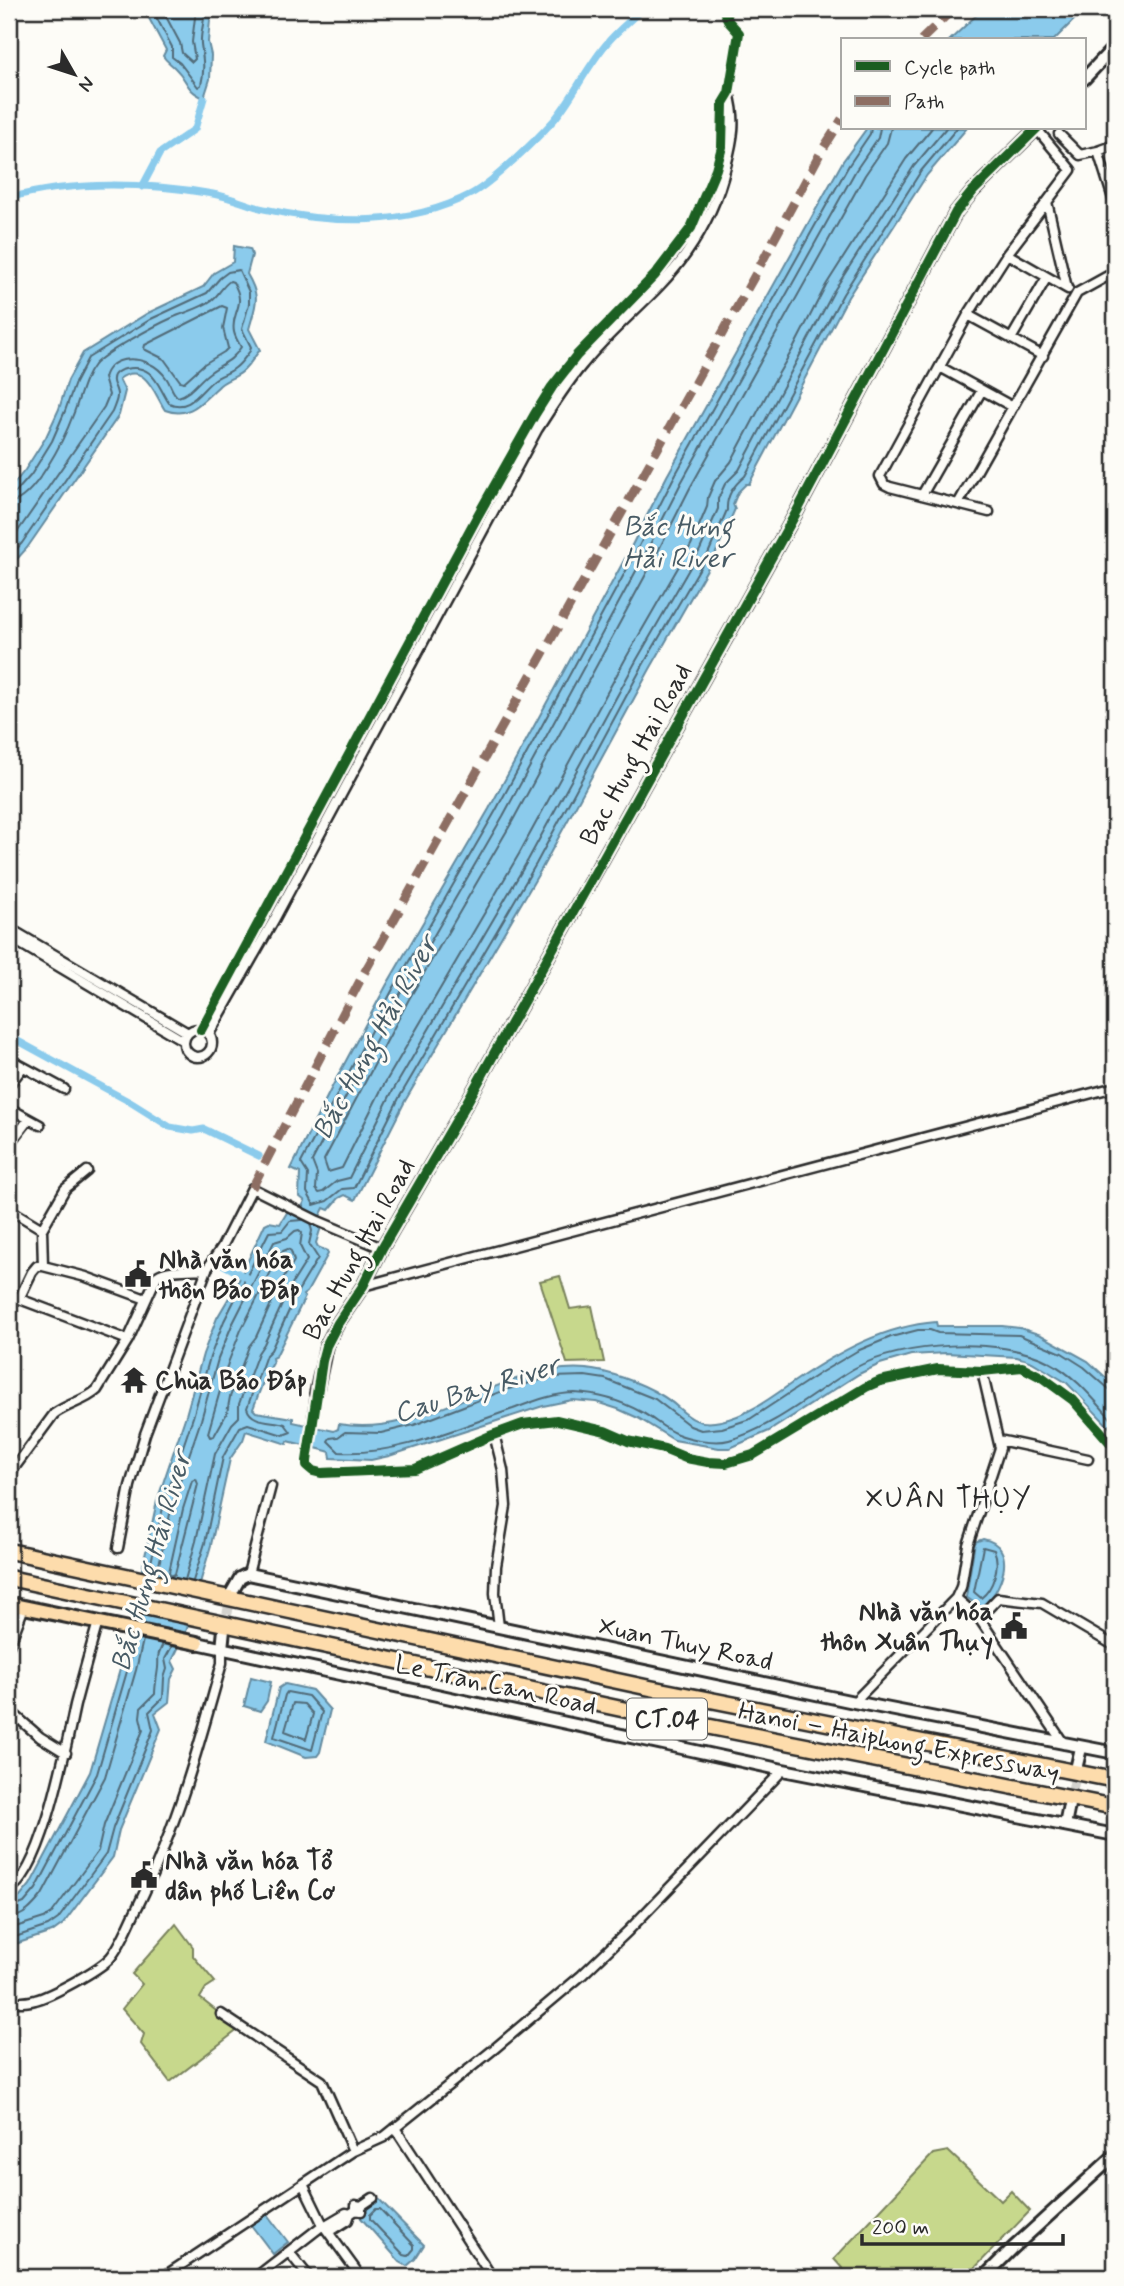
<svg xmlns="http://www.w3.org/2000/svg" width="1124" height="2286" font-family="Mynerve,sans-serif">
<rect width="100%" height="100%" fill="#fdfcf7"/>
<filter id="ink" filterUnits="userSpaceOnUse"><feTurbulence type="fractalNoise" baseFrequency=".0143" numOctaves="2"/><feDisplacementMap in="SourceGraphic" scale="14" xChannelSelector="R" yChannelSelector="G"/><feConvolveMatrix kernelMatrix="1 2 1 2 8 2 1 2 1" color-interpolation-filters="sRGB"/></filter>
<g filter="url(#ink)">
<path fill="#c7d88c" stroke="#79825c" stroke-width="2" d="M560 1276 570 1309 592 1306 604 1362 567 1363 540 1281Z
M176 1924 193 1947V1956L215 1982 206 1988 200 1998 239 2029 170 2082 141 2044 144 2034 122 2009 142 1984 132 1974Z
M948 2151 1001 2201 1011 2191 1030 2211 966 2277H850L834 2259 933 2154Z"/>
<path fill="#8bcbec" stroke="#658b9f" stroke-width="2" d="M144 9H211L208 42 211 55 210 79 204 98C184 89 189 81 175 68 170 63 167 62 163 56L166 50Z
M983 9H1085L1054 40H950Z
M867 128H967L927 175 848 297 749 484H746L738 492 733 504 735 509 714 557 650 669 542 868 405 1101 355 1200 345 1195 339 1198 329 1210 324 1208 316 1224 321 1227 316 1243 318 1247 327 1251 328 1254 307 1292 303 1295 305 1297 276 1356 272 1358 273 1363 265 1377 253 1409 256 1412 293 1418V1422L334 1431 338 1429 339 1424C424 1440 500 1362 586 1369 608 1371 642 1383 661 1395 685 1408 688 1428 721 1421 749 1415 772 1397 795 1381 838 1352 884 1326 936 1322L937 1326H1002L1020 1328 1041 1335 1088 1361 1115 1386V1433L1067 1383 1032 1362 1017 1357 946 1353 911 1355 880 1364 859 1374 769 1431 730 1448H719L674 1440 638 1418 618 1409 596 1402 572 1400 543 1406 389 1456 371 1460 331 1458 330 1452 327 1451 288 1441 287 1444 246 1431 243 1440 230 1459 211 1545 186 1632 172 1661 176 1669 171 1679 169 1702 155 1713 161 1729 119 1830 113 1857 63 1924 52 1932 9 1946V1904L20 1897 30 1885 90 1772 121 1666 157 1501 186 1415 203 1354 217 1318 237 1284 265 1224 269 1222 280 1224 288 1211 298 1215 305 1201 299 1196 300 1173 291 1169 333 1085 386 986 489 809 628 553 667 476 843 161Z
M234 246 250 249 252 255 247 274C261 298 256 303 249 329L260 350C254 357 249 366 242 372 235 378 224 380 218 387 201 402 190 419 165 410 155 395 145 360 119 379L125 391 119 415 27 548 9 568V490L25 470 46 437 59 409 68 380 83 353 148 313 203 287 214 273 233 262Z
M983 1539C1020 1546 1001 1592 982 1608L966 1597 975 1542Z
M251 1677 271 1682 267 1701 260 1711 244 1706Z
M285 1684 312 1690 330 1710 320 1752 317 1756 306 1757 266 1741 279 1688Z
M377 2199 380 2200 424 2245 415 2259 407 2266 400 2262 361 2218V2215Z
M266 2213 288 2242 273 2254 251 2225Z"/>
<path fill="#fdfcf7" d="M137 1578 201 1592 194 1617 131 1604Z"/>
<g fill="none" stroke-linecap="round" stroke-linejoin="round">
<path stroke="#516b78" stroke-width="2" d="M152 9 172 47V57L180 63 198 87 201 85C205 69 203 59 201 44 200 33 205 20 205 9
M162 9 180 43 182 53 192 62 195 59 192 42 196 9
M871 128 870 134 849 165 673 479 634 556 495 812 393 989 301 1163 308 1174 307 1192 314 1205 327 1201 342 1189 354 1188 399 1098 536 864 643 665 708 554 727 510C726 496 735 484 745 476L843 294 921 171 957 128
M880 128 878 138 856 170 681 483 642 560 503 816 400 994 312 1161 317 1174 316 1189 319 1193 323 1192 337 1181 349 1178 391 1094 528 860 636 661 700 550 718 509V499L725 484 739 470 835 289 914 166 946 128
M891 128 887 143 865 175 690 488 651 565 512 822 409 999 324 1160 328 1172 342 1168 382 1088 519 854 627 656 691 545 707 507 708 497 715 481 731 462 773 383 794 347 826 285 906 159 932 128
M222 306 227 308 223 328 228 348 224 352 204 364 184 382 180 381 164 359 144 349 145 345Z
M9 494 16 492 31 475 52 441 65 411 75 383 88 358 151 319 207 293 220 278 228 272 239 270 249 292V304L242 329 251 347 250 351C246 356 241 364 235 368 229 373 221 375 215 379 201 389 190 413 169 403 157 385 154 363 125 369 120 370 113 373 113 379 112 383 115 386 116 390 119 397 115 404 112 412L22 543 9 557
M9 503C34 501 65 437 73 415 80 398 83 379 94 365 104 353 156 325 172 318 185 312 200 309 212 300 219 295 222 286 230 281L233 282C248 307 230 311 234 332 235 337 238 342 241 347 231 363 222 363 209 373 198 381 192 393 178 397 172 393 171 385 167 379 157 364 140 357 123 360 113 362 106 369 104 378L109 395 104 407 9 544
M288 1249 291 1251 294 1261 281 1282 256 1337 249 1346 230 1397 227 1413 214 1436 210 1437 208 1433 228 1363 241 1330 281 1252Z
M1115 1390 1109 1389 1084 1367 1062 1353 1019 1335 938 1333 930 1330H918L891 1337 857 1351 820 1373 750 1419 722 1428 701 1430 690 1426 655 1399 605 1379 585 1376 551 1377 505 1390 414 1425 381 1433 345 1432 338 1437 330 1438 328 1441 339 1452C397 1456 459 1427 513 1409 532 1402 554 1393 575 1393 597 1394 621 1401 641 1412 653 1418 664 1429 677 1434 690 1439 715 1444 729 1440 775 1427 813 1393 853 1369 900 1342 1001 1336 1049 1362 1076 1376 1095 1401 1115 1423
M196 1479 198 1484 175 1574 171 1576 169 1572 183 1509 192 1481Z
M983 1547 994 1550C1001 1565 993 1589 981 1598L974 1592Z
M149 1572 164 1503 193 1417 210 1357 224 1321 269 1232 282 1231 290 1221 302 1220
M157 1574 172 1505 201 1420 218 1359 232 1325 274 1242 287 1238 295 1231 299 1230 302 1233 300 1246 307 1260 290 1287 264 1344 258 1353 239 1404V1417L232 1424 215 1454 196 1541 185 1580
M193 1581 205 1543 223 1457 240 1427 248 1424 283 1435 291 1432 285 1424C272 1420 251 1423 247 1408L266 1355 271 1350 298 1291 318 1258 309 1244 312 1231 310 1223
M287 1692 308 1696 322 1712 312 1750 274 1737 285 1695Z
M293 1703 304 1704 313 1714 306 1739 285 1731Z
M9 1909 24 1903 36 1889 97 1774 128 1668 134 1638
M9 1918C24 1917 33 1906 42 1895L105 1777 136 1670 143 1640
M9 1929 44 1918 52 1913 98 1851 104 1825 143 1730 140 1717 141 1708 155 1694C155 1685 157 1677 158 1668 159 1655 156 1658 163 1644
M9 1939 48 1926 58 1919 106 1854 113 1828 153 1730 149 1712 163 1698 164 1678 167 1669 165 1659 172 1646
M376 2209H380L414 2245V2249L408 2256 404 2255 370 2219V2215Z"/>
<path stroke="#8bcbec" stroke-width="7" d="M142 187 160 153 195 129 204 98
M9 198C73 180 148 183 213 194 231 197 247 205 264 209 331 224 408 227 471 194 492 183 537 139 554 120 574 96 587 66 608 42 618 30 631 20 642 9
M9 1036 130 1102 170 1127 193 1131 204 1129 259 1156
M222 1264 247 1278"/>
<path stroke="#d3d2ce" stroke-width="10" stroke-dasharray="10 5" stroke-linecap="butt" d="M224 1629 232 1592
M1070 1804 1077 1768"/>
<defs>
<path id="street" d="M1041 134 1071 170 1047 202
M1059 134 1080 155 1098 151
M1115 145 1098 151 1115 205
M1007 254 1068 289
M1077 293 1115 272
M968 315 1043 356
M1011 339 1047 277
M940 367 1013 407
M922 495 982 390
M958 504 1077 293
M989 512 890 487 884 484 880 476 968 315 1007 254 1047 202 1067 288
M9 928 188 1033
M9 937 184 1041
M184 1043a14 14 0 1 1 28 0a14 14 0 1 1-28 0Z
M201 1030 478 515 535 414 552 387 577 355 655 275 691 228 716 169 722 147 723 103 729 93 739 33 729 22 723 9
M209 1034 274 920 537 430C552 407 566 384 583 364 614 325 657 295 686 254 704 228 719 197 726 166 733 139 737 121 729 93
M9 1059 64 1089
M9 1085 23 1067
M9 1108 40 1125
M9 1145 29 1119
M9 1209 42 1229 43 1266
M42 1229 65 1189 87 1171
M363 1286 1115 1087
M9 1295 128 1340 97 1390C85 1401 67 1404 54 1414L9 1475
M19 1299 32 1272 37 1266H43L86 1277 146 1299
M128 1340 157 1276C168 1268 193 1270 207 1269L222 1247 252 1188 318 1221 382 1248
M982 1371 1000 1448 968 1545 961 1587 956 1598 979 1618 1064 1744
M316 1394 307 1461V1466L313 1471 321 1473 415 1469 490 1436 523 1424 557 1420 605 1431 628 1441 664 1449 686 1458 708 1462 726 1463 753 1455 866 1387 880 1381 938 1369 982 1371 1022 1367 1043 1378 1073 1400 1115 1448
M494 1434 503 1470 506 1506 496 1566 495 1593 499 1627
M999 1440 1088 1459
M118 1548 130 1486 145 1434 207 1269
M248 1574 271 1486
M979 1618 998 1598 1042 1603 1115 1646
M9 1646 24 1607
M854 1702 956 1598
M9 1710 40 1737 66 1753
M9 1889C42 1876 67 1741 75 1705 82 1678 90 1650 98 1622
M9 2002C18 2002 26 2003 35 2000 51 1996 99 1970 110 1958 122 1944 129 1923 138 1906 176 1829 199 1746 222 1663V1649
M221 2014 322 2081 353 2151
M395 2128 492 2277
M303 2184 323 2225 361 2277
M361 2206 373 2198
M324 2226 346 2213 350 2214 356 2210 361 2211V2206L356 2205V2210
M329 2232 348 2220 350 2214
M289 2252 309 2277
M163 2277 353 2151 384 2137 494 2049 582 1975 628 1931 783 1770
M256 2277 323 2225"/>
<path id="secondary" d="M1084 79 1115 46
M316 1394 326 1346 338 1323 363 1286 382 1248 466 1104 796 513 956 212 973 191 1037 128
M232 1592 240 1578 248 1574 854 1702 1115 1753
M197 1643 783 1770 1115 1835
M222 1649 224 1629
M1077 1765 1081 1748
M1065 1825 1069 1805
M984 2277 1013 2248 1115 2155"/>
<path id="primary" d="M9 1604 197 1643"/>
<path id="highway" d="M9 1551 650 1688 1115 1780
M9 1578 645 1714 1115 1807"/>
</defs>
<use href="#street" stroke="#2b2b2b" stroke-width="13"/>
<use href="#secondary" stroke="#2b2b2b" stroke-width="16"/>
<use href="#primary" stroke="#2b2b2b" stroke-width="18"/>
<use href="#highway" stroke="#2b2b2b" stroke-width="19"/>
<use href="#street" stroke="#fdfcf7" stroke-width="8"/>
<use href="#secondary" stroke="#fdfcf7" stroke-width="10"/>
<use href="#primary" stroke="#fddcac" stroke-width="12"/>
<use href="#highway" stroke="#fddcac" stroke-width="14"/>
<path stroke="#8d6e63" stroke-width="9" stroke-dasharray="18 9" stroke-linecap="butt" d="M921 40 953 9
M252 1188 363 975 755 275 821 152 842 119"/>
<defs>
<path id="cycleway" d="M1037 128 973 191 956 212 796 513 466 1104 382 1248 363 1286 338 1323 326 1346 322 1361 307 1461V1466L313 1471 321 1473 415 1469 490 1436 523 1424 557 1420 605 1431 628 1441 664 1449 686 1458 708 1462 726 1463 753 1455 866 1387 880 1381 938 1369 982 1371 1022 1367 1043 1378 1073 1400 1115 1448
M201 1030 478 515 535 414 552 387 577 355 655 275 691 228 716 169 722 147 723 103 729 93 739 33 729 22 723 9"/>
</defs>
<use href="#cycleway" stroke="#fdfcf7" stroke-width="15"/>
<use href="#cycleway" stroke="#1b5e20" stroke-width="10"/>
</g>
</g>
<defs>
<symbol id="civic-bare" viewBox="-9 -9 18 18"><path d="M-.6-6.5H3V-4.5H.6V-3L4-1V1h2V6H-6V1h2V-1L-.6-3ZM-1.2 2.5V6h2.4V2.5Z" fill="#2b2b2b" stroke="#fdfcf7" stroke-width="2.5" paint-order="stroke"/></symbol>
<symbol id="temple-bare" viewBox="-9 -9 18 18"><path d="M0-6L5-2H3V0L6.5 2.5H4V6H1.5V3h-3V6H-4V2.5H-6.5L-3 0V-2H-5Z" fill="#2b2b2b" stroke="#fdfcf7" stroke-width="2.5" paint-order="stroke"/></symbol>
</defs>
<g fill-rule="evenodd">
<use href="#civic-bare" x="119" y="1255" width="38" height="38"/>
<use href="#temple-bare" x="115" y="1361" width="38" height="38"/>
<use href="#civic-bare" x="995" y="1607" width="38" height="38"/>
<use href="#civic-bare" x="125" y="1856" width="38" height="38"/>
</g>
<g text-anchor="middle" stroke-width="6" stroke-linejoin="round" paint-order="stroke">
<rect fill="#fdfcf7" stroke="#6a6a68" stroke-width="2" x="627" y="1698.5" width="80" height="41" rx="5"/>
<g font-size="24" font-weight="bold" fill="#2b2b2b">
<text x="667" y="1727">CT.04</text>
</g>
<g font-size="26" fill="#2b2b2b" stroke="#fdfcf7">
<text transform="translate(635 754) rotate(-61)" y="9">Bac Hung Hai Road</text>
<text transform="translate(358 1249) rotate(-61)" y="9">Bac Hung Hai Road</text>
<text transform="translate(686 1643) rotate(12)" y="9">Xuan Thuy Road</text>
<text transform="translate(496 1684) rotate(12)" y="9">Le Tran Can Road</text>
<text transform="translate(899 1741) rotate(11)" y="9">Hanoi – Haiphong Expressway</text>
</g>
<g font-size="26" font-weight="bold" fill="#2b2b2b" stroke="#fdfcf7" text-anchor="start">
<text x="159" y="1268">Nhà văn hóa<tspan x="159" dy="30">thôn Báo Đáp</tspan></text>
<text x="155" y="1389">Chùa Báo Đáp</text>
<text x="993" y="1620" text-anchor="end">Nhà văn hóa<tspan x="993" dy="30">thôn Xuân Thụy</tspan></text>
<text x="165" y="1869">Nhà văn hóa Tổ<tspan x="165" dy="30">dân phố Liên Cơ</tspan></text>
</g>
<g font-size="28" font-style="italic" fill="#485b65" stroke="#fdfcf7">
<text x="678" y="535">Bắc Hưng<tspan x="678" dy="32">Hải River</tspan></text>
<text transform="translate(374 1037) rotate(-61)" y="10">Bắc Hưng Hải River</text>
<text transform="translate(476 1388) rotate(-17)" y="10">Cau Bay River</text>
<text transform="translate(150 1561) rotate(-74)" y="10">Bắc Hưng Hải River</text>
</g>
<g font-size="28" letter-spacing="2" fill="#2b2b2b" stroke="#fdfcf7">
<text x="949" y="1507">XUÂN THỤY</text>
</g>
</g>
<rect width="1124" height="2286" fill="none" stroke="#fdfcf7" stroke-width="35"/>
<rect x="18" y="18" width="1089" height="2251" fill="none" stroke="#2b2b2b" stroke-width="2.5" filter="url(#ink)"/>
<rect x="841" y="38" width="245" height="91" fill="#fdfcf7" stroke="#a9a8a5" stroke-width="2"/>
<rect x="855" y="61" width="35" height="10" fill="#1b5e20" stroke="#a9a8a5" stroke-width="2"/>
<text x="904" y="74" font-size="21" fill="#2b2b2b">Cycle path</text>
<rect x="855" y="96" width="35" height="10" fill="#8d6e63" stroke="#a9a8a5" stroke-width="2"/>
<text x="904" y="108" font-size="21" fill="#2b2b2b">Path</text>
<g transform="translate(74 74) rotate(129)" stroke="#fdfcf7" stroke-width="5" paint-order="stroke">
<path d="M0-5L12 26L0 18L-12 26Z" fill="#2b2b2b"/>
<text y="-10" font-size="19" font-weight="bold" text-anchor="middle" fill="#2b2b2b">N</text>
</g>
<path d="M862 2234v10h201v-10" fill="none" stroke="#2b2b2b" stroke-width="3.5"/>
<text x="872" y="2234" font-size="21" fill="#2b2b2b" stroke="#fdfcf7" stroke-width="5" paint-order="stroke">200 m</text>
</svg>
